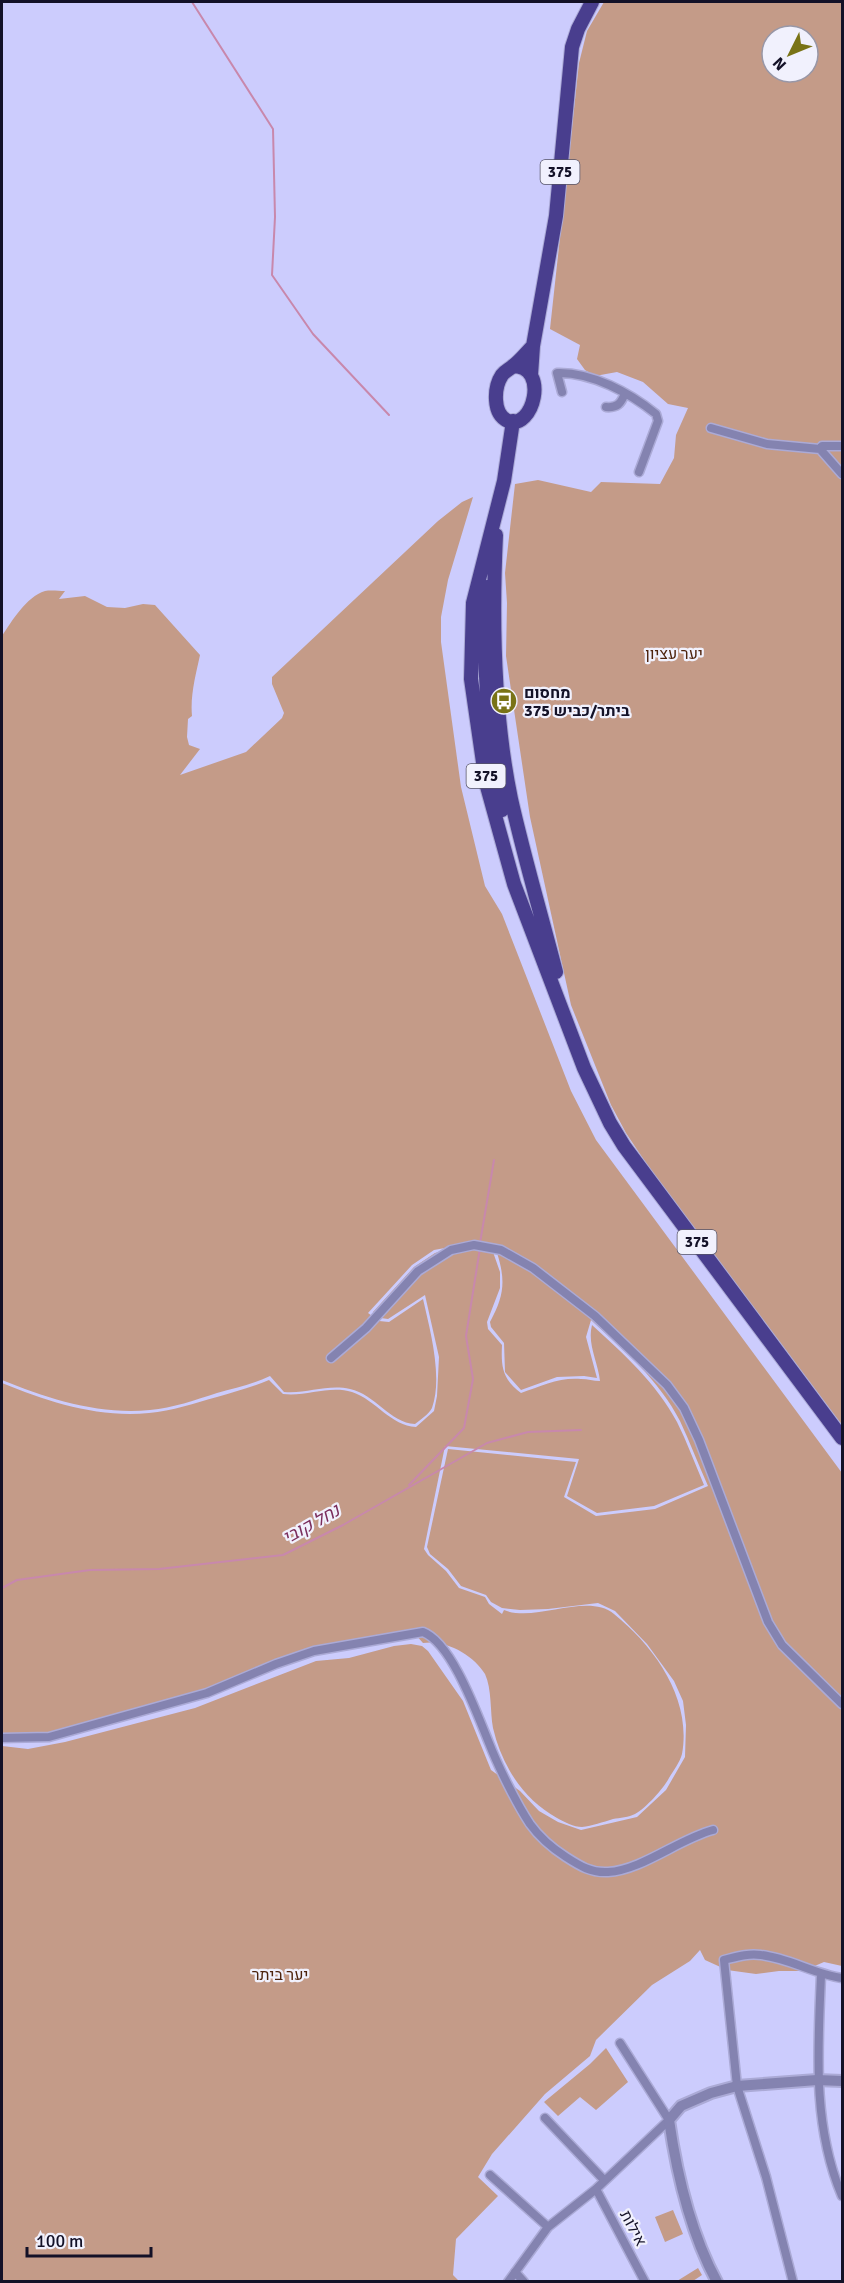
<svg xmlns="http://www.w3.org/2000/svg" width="844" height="2283" font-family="Signika,Heebo,sans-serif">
<rect width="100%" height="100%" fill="#ccccfd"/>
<path fill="#c49b88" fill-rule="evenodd" d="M604 2H842V1425L650 1169 626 1133 611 1105 571 1005 530 817 506 656 507 603 505 573 515 484 538 480 591 492 601 482 660 484 674 458 676 435 688 408 668 404 643 382 617 372 595 376 585 370 577 359 580 345 550 329 579 63 587 31ZM772 36H808V72H772Z
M473 497 448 580 441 617V642L461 787 485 886 502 914 571 1091 596 1140 842 1473V1966L824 1962 803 1971H779L756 1974 727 1970 705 1960 700 1950 690 1961 652 1985 596 2040 590 2056 545 2094 492 2154 478 2177 498 2196 456 2239 453 2275 459 2281H2V1746L28 1749 65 1742 195 1708 316 1661 349 1658 394 1646 411 1644 422 1646 428 1651 463 1701 491 1770 520 1791 539 1811 558 1822 581 1830 637 1817 666 1790 685 1757 686 1725 683 1701 674 1681 647 1644 615 1611 598 1603 548 1609 520 1610 502 1608 491 1602 486 1595 461 1586 448 1569 430 1554 427 1547 448 1449 576 1462 564 1497 596 1516 655 1509 708 1486C698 1464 690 1442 680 1421 659 1380 624 1350 591 1320L586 1337 597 1378 584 1376 557 1377 521 1390 505 1372 504 1343 491 1327 490 1322C504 1296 506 1281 497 1253L493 1252 500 1272V1288L487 1322 488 1329 502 1345C501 1366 502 1379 521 1393 541 1386 560 1377 581 1379 588 1379 593 1381 600 1381 598 1362 587 1344 592 1325 624 1354 656 1383 677 1422 687 1442 695 1464 704 1485L654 1506 597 1513 567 1496 579 1459 445 1446 424 1549 428 1555 446 1571 459 1588 485 1597 489 1604 502 1614 504 1610C536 1623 587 1592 614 1614 655 1647 692 1699 682 1754 680 1762 673 1771 669 1778 663 1789 646 1808 635 1814 629 1817 620 1818 613 1819 603 1822 592 1826 582 1827 574 1827 564 1822 557 1818 523 1799 502 1766 493 1728 490 1712 492 1689 485 1674 474 1655 445 1639 423 1643L414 1633H395L347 1642 189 1697 61 1730 26 1737 2 1736V1383C48 1402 98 1418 149 1413 172 1411 195 1403 217 1397 234 1392 252 1387 269 1380L283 1394C306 1397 329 1385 352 1392 376 1400 391 1426 416 1427L434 1411 437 1396 439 1357 425 1295 388 1319 381 1318 373 1312 414 1267 435 1253 472 1243 434 1250 412 1265 368 1313 379 1321 389 1322 423 1299C430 1330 443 1377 432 1408 429 1414 420 1420 415 1424 390 1423 375 1394 350 1389 327 1384 307 1394 284 1392L270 1376C253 1384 235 1388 217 1393 195 1400 173 1408 150 1410 99 1415 48 1399 2 1380V636C12 621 26 597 45 591 51 590 59 591 65 591L59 599 85 596 107 607 125 608 143 604 155 605 200 655C196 674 190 695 192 716L188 719 187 737 189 745 200 749 180 775 246 752 282 718 284 713 272 684V677L438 521 462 502Z
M606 2048 628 2082 596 2110 580 2097 558 2116 544 2102 590 2064Z
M673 2210 683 2234 665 2242 655 2217Z
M698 2268 702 2275 693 2281H677Z"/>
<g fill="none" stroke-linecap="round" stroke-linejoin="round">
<path stroke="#c888ac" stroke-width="2" d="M192 2 273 129 275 217 272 275 313 334 389 415
M480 1243 494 1160
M409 1485 464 1428 473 1379 466 1336 480 1248
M2 1588 17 1580 90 1570 159 1569 283 1555 343 1525 487 1443 528 1432 581 1430"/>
<defs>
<path id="minor" d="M562 392 557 373C592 372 630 393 656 414L658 421 639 472
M606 407C617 408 621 404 625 393
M711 428 767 444 820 449 822 446H842
M820 449 842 474
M331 1358 366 1328 418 1271 451 1250 474 1245 501 1250 533 1268 595 1316 667 1385 684 1408 699 1440 768 1622 782 1645 842 1704
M2 1738 49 1737 207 1693 276 1664 314 1651 423 1632C452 1643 477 1714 489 1743 498 1766 516 1803 530 1824 540 1838 552 1848 566 1857 580 1866 591 1873 608 1872 642 1870 679 1839 713 1830
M821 1975C818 2049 812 2125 842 2196
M545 2118 604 2180
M490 2175 548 2227
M596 2189 645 2282
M515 2272 524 2282
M508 2282 548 2227 596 2189 669 2120 620 2043
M793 2282 766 2177 737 2086 724 1960C736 1957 748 1953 761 1955 789 1958 814 1974 842 1978"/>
<path id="tertiary" d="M717 2282C690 2232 677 2176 669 2120L681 2106 711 2093 737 2086 817 2080 842 2081"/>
<path id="primary" d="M513 366C550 366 533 431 508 421 492 414 494 387 502 375 505 371 510 369 513 366 520 361 526 353 533 346
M531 375 533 346 556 216 572 47 578 29 592 2
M513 421 504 481 473 603 471 679 486 783 514 884 584 1068 610 1123 624 1146 842 1438
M496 535C492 620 494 717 511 799 524 857 541 914 556 972
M487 587C481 663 489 735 502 810"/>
</defs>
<use href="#minor" stroke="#abaad6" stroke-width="11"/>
<use href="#tertiary" stroke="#abaad6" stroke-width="14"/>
<use href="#primary" stroke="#abaad6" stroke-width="16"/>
<use href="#minor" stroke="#8483b0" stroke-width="8"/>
<use href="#tertiary" stroke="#8483b0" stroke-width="10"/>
<use href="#primary" stroke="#493e8e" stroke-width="14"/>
</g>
<defs>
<symbol id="bus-disc" viewBox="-11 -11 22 22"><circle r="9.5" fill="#797316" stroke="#f1f1fd"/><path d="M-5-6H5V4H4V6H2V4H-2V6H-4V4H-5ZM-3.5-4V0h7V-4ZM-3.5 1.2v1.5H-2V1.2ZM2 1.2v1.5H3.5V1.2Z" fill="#fff"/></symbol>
</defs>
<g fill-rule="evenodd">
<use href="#bus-disc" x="489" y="686" width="30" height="30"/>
</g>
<g text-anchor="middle" stroke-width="4.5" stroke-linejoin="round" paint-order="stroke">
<g fill="#f1f1fd" stroke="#565467" stroke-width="1.5">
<rect x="540.5" y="160" width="39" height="24" rx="4.5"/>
<rect x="466.5" y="764" width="39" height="24" rx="4.5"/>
<rect x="677.5" y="1230" width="39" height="24" rx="4.5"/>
</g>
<g font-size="15" font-weight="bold" fill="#131127">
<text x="560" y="177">375</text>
<text x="486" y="781">375</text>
<text x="697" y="1247">375</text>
</g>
<g font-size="16" fill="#4d230d" stroke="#f1f1fd">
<text x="674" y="659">יער עציון</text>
<text x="280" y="1980">יער ביתר</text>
</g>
<g font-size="16" font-weight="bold" fill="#131127" stroke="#f1f1fd" text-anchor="start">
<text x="524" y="698">מחסום<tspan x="524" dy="18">ביתר/כביש 375</tspan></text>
</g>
<g font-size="16" fill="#131127" stroke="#f1f1fd">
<text transform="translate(634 2228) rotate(62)" y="6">אילות</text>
</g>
<g font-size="18" font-style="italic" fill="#7a2d5c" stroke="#f1f1fd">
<text transform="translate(311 1524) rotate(-29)" y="6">נחל קובי</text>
</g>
</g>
<rect width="844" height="2283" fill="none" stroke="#131127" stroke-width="6"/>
<g transform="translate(790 54) rotate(227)"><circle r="28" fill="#f1f1fd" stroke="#9897a7" stroke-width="1.5"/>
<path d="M0-4.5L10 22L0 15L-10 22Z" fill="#797316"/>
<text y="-9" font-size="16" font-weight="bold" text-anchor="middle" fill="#131127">N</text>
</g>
<path d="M27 2247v9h124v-9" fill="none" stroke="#131127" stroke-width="3"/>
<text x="36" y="2247" font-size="18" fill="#131127" stroke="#f1f1fd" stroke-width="4.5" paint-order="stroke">100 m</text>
</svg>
